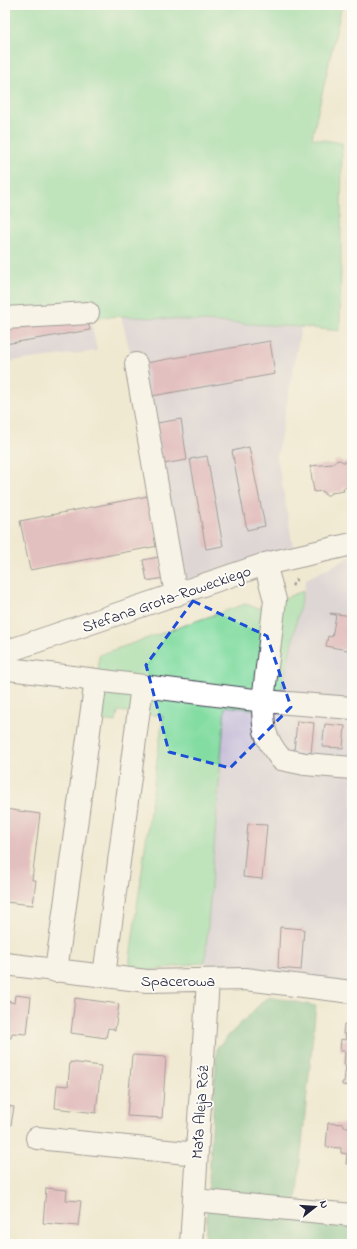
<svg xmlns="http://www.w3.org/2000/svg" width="357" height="1249" font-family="'Indie Flower',sans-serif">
<rect width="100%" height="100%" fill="#fdfcf7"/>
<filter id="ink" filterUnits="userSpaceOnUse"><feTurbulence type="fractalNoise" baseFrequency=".025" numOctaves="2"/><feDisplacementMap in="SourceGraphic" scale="8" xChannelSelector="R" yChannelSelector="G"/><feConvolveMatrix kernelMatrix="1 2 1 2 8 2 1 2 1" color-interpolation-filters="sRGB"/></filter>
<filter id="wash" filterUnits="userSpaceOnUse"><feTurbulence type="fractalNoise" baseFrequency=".012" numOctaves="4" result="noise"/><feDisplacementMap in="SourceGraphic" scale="16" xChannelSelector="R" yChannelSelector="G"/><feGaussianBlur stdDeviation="0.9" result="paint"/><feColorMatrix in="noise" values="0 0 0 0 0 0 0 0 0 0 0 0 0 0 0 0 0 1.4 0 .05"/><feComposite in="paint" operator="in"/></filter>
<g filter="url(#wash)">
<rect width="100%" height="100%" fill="#f0e9d1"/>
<path fill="#c8bfd8" d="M121 316 301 327 277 456 293 546 187 580Z
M90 317 97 351 5 362V324Z
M352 556V986L214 970 205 962 225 706 277 712 306 579Z"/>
<path fill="#83dca1" stroke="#527f6e" d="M5 5H342L312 138 342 143 340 331 301 327 121 316 5 324Z
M303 591 277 712 225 706 205 962 147 971 130 966V958L163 716 118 711 116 722 97 720 99 655 245 604 257 608Z"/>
<path fill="#6abc87" stroke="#466f61" d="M268 996 316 1006 296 1203 352 1213V1244H205L217 1047Z"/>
<g id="blocks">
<path fill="#d38eaa" d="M87 318 90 330 5 344V326Z
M270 341 275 374 152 396 146 363Z
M181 419 187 460 163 464 157 423Z
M249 447 265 526 247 530 232 451Z
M207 456 223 546 206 549 190 459Z
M340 460 343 462H349L352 472V487L343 488 344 491 331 493 329 495H325L323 491 314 492 310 466 333 464 335 461Z
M148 496 158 546 30 570 20 521Z
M159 557 164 578 147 581 143 560Z
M330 613 352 616V651L326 646 328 636 332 637 336 615 330 614Z
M297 721 314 723 311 753 294 751Z
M325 724 345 726 343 748 322 747Z
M5 809 40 814 32 880H36L33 905 5 902Z
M248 824 267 825 262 879 243 877Z
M280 927 304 929 301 970 278 968Z
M15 995 31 997 27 1034 12 1033 11 1038 5 1037V1000L14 1003Z
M75 998 119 1004 115 1030H114V1029L108 1028 106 1038 71 1033Z
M344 1024H352V1086L342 1085V1082H344L346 1065H344L345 1051H340L341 1039 345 1040 346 1034H343Z
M132 1055 166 1057 162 1118 127 1116Z
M70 1062 101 1066 96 1113 55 1108 57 1085 68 1086Z
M5 1098 7 1099 6 1106 14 1107 11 1125H5Z
M350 1119H352V1164H346L347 1154 341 1153V1148L326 1147 328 1123 344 1124V1127H349Z
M46 1188 67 1190 66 1200 81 1201 78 1226 43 1223Z"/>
</g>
</g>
<g filter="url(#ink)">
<use href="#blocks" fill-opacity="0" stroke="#414052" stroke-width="1"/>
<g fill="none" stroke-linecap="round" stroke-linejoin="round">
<defs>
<path id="minor" d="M5 318 88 313
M136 364 176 595
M265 564 275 600 263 701 352 708
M5 652 265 564 352 544
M9 669 96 680
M5 964 147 981 245 979 352 992
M56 971 96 680 263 701C263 729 263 736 281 759L305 764 352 768
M104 976 142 686
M37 1138 197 1154
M194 1200 352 1215
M191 1244 208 980"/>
</defs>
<use href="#minor" stroke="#414052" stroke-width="24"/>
<path stroke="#414052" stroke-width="2.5" stroke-dasharray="3 3" stroke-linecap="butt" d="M292 586 298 577"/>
<use href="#minor" stroke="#fff" stroke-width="22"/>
</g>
</g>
<path d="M0 0H357V1249H0ZM193 601 267 636 291 707 230 768 169 752 146 665Z" fill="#f0e9d1" fill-opacity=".55" fill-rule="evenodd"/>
<path fill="none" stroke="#1d4ed8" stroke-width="3" stroke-dasharray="8 5" stroke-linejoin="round" d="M193 601 267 636 291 707 230 768 169 752 146 665Z"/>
<g text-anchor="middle" stroke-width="3.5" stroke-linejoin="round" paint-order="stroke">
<g font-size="16" fill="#22223b" stroke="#fdfcf7">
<text transform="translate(166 598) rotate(-19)" y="6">Stefana Grota-Roweckiego</text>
<text x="178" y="986">Spacerowa</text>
<text transform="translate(199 1112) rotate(-86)" y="6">Mała Aleja Róż</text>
</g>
</g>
<rect width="357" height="1249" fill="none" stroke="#fdfcf7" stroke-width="20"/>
<g transform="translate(315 1207) rotate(73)" stroke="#fdfcf7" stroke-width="3" paint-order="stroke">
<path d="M0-3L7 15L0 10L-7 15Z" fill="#22223b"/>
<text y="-6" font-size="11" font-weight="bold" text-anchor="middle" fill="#22223b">N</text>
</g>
</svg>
